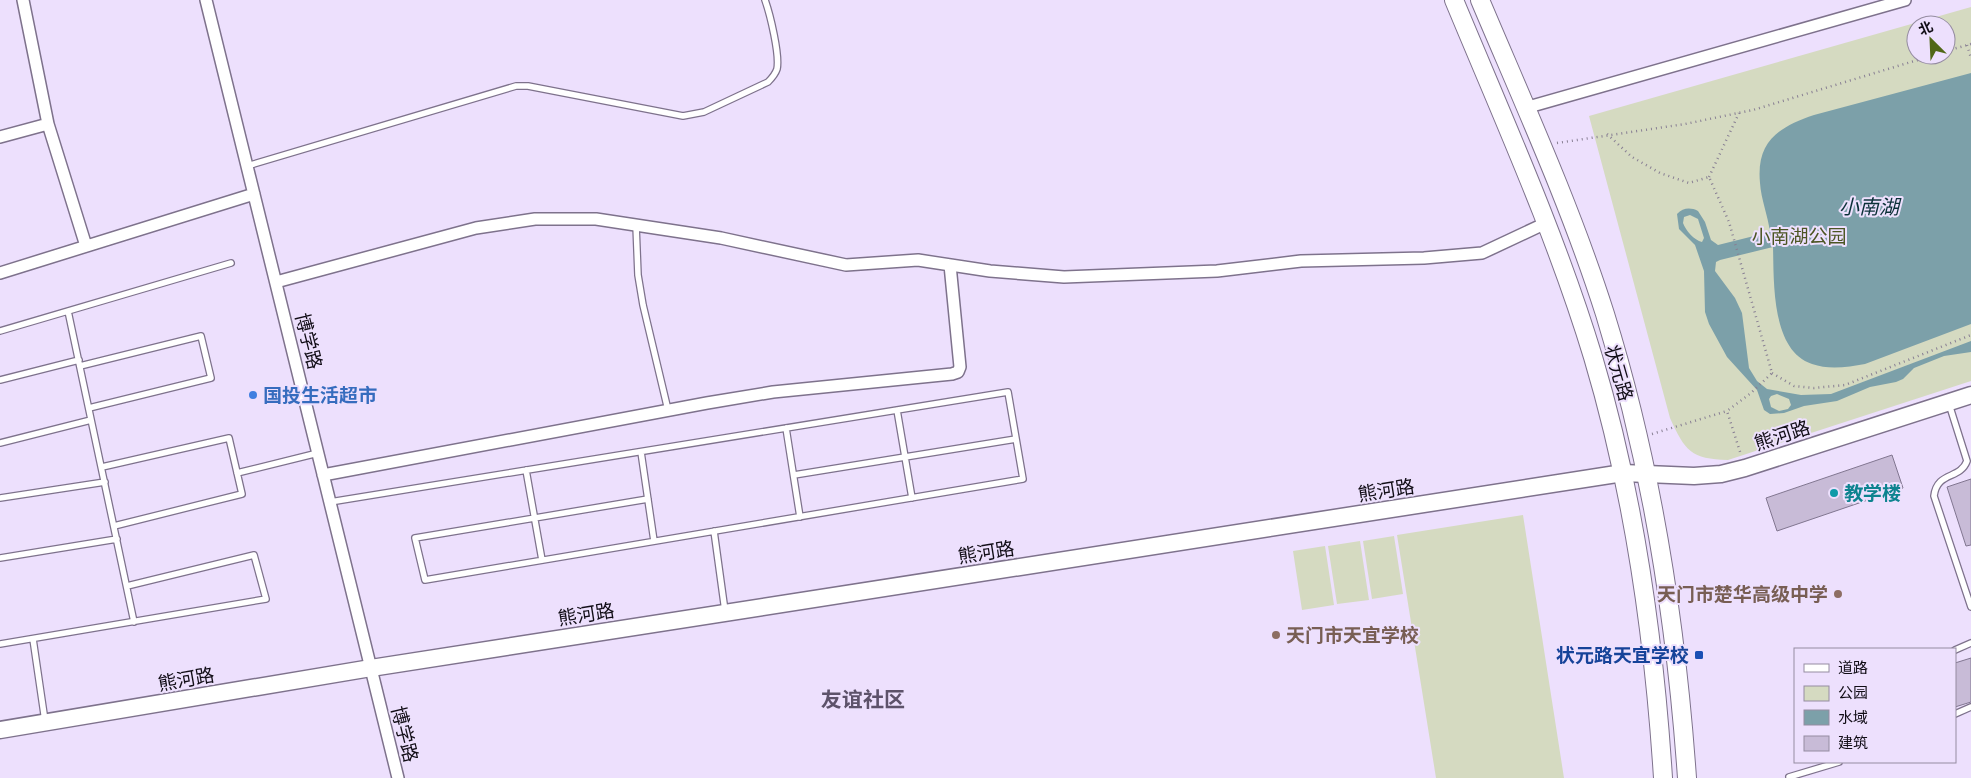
<svg xmlns="http://www.w3.org/2000/svg" width="1971" height="778" font-family="'Alegreya Sans','Noto Sans SC',sans-serif">
<rect width="100%" height="100%" fill="#ede0fd"/>
<path fill="#d5dac1" fill-rule="evenodd" d="M1971 7V381L1728 460C1691 459 1685 451 1670 418L1589 116ZM1916 25H1946V55H1916Z
M1523 515 1564 778H1436L1397 535Z
M1394 536 1403 594 1372 599 1363 541Z
M1360 541 1369 600 1337 604 1328 546Z
M1325 546 1334 605 1302 610 1293 551Z"/>
<path fill="#7ca0a9" fill-rule="evenodd" d="M1971 73V324L1865 364C1848 367 1829 370 1812 364 1771 351 1774 281 1773 247L1720 260 1716 262 1715 271 1735 298 1742 313 1749 368 1757 381 1767 389 1801 395 1831 394 1971 341V352L1944 356 1914 368 1903 379 1896 382 1870 387 1837 401 1804 406 1784 413 1770 414 1764 410 1757 390 1727 357 1709 324 1705 312 1704 271 1695 245 1679 229 1677 214C1683 208 1690 207 1698 211L1705 222 1711 240 1718 245 1770 232C1768 216 1761 199 1760 183 1756 141 1779 127 1814 115ZM1690 215 1698 219 1704 238 1702 242C1694 240 1686 231 1683 223L1684 217ZM1777 394 1789 399 1791 405 1788 409 1779 411 1771 407 1769 399 1771 396Z"/>
<path fill="#c8bbd7" stroke="#817690" d="M1892 455 1903 488 1777 531 1766 498Z
M1971 479V545L1966 546 1947 487Z
M1971 658V702L1955 707V663Z"/>
<g fill="none" stroke-linecap="round" stroke-linejoin="round">
<defs>
<path id="lane" d="M247 166 516 86H528L683 116 704 112 768 82C772 78 775 75 777 69 780 55 770 14 765 0
M636 225 638 275 643 305 668 410
M68 311 134 622
M0 331 231 263
M80 366 201 336 211 378 89 408
M0 380 79 360
M1949 404 1967 461C1960 480 1937 471 1934 496L1971 607
M897 410 912 498
M786 428 800 517
M0 443 91 420
M641 452 654 541
M102 467 229 438 242 494 114 526
M526 470 542 560
M237 473 318 453
M794 475 1016 439
M0 498 105 482
M330 502 1008 392 1023 479 425 580 415 538 648 499
M714 531 725 611
M0 558 117 539
M33 639 45 721
M0 644 266 599 254 555 127 586
M1955 650 1971 643
M1955 714 1971 707
M1789 777 1839 762"/>
<path id="street" d="M206 0 398 778
M1525 108 1905 0
M48 124 86 246
M0 137 48 124 23 0
M0 273 254 194
M276 282 476 228 535 219H596L721 238 846 265 918 260 990 271 1064 277 1217 271 1301 261 1424 258 1482 253 1546 223
M323 475 707 403 773 392 952 374 958 372 960 367 950 265"/>
<path id="secondary" d="M0 730 371 668 1623 473 1694 476 1721 474 1745 468 1971 395"/>
<path id="primary" d="M1454 0C1503 118 1556 235 1593 357 1634 494 1654 636 1663 778
M1480 0C1524 104 1571 207 1605 314 1652 465 1676 621 1687 778"/>
</defs>
<use href="#lane" stroke="#7e728c" stroke-width="8"/>
<use href="#street" stroke="#7e728c" stroke-width="14"/>
<use href="#secondary" stroke="#7e728c" stroke-width="19"/>
<use href="#primary" stroke="#7e728c" stroke-width="20"/>
<path stroke="#887f93" stroke-width="2.5" stroke-dasharray="1 4" stroke-linecap="butt" d="M1967 45 1971 58
M1946 51 1971 44
M1607 134 1632 157 1660 173 1689 183 1709 177 1729 222 1772 373 1751 393 1727 411 1741 455
M1557 143 1685 124 1753 110 1934 55
M1709 177 1739 113
M1772 373 1794 386 1814 388 1845 385 1971 335
M1652 434 1727 411"/>
<use href="#lane" stroke="#fff" stroke-width="5.5"/>
<use href="#street" stroke="#fff" stroke-width="11"/>
<use href="#secondary" stroke="#fff" stroke-width="16"/>
<use href="#primary" stroke="#fff" stroke-width="18"/>
</g>
<circle fill="#3f7fe0" stroke="#ede0fd" stroke-width="2" cx="253" cy="395" r="5"/>
<circle fill="#0f9aa8" stroke="#ede0fd" stroke-width="2" cx="1834" cy="493" r="5"/>
<g fill="#8d6e63" stroke="#ede0fd" stroke-width="2">
<circle cx="1838" cy="594" r="5"/>
<circle cx="1276" cy="635" r="5"/>
</g>
<rect fill="#1a4fb4" stroke="#ede0fd" stroke-width="2" x="1694" y="650" width="10" height="10" rx="2.5"/>
<g text-anchor="middle" stroke-width="4" stroke-linejoin="round" paint-order="stroke">
<g font-size="19" fill="#4c5523" stroke="#ede0fd">
<text x="1799" y="243">小南湖公园</text>
</g>
<g font-size="19" fill="#110d16" stroke="#ede0fd">
<text transform="translate(309 341) rotate(76)" y="7">博学路</text>
<text transform="translate(1619 373) rotate(74)" y="7">状元路</text>
<text transform="translate(1782 435) rotate(-18)" y="7">熊河路</text>
<text transform="translate(1386 490) rotate(-9)" y="7">熊河路</text>
<text transform="translate(986 552) rotate(-9)" y="7">熊河路</text>
<text transform="translate(586 614) rotate(-9)" y="7">熊河路</text>
<text transform="translate(186 679) rotate(-10)" y="7">熊河路</text>
<text transform="translate(405 734) rotate(76)" y="7">博学路</text>
</g>
<g font-size="19" font-weight="bold" fill="#366cbe" stroke="#ede0fd" text-anchor="start">
<text x="263" y="402">国投生活超市</text>
</g>
<g font-size="19" font-weight="bold" fill="#0d838f" stroke="#ede0fd" text-anchor="start">
<text x="1844" y="500">教学楼</text>
</g>
<g font-size="19" font-weight="bold" fill="#785e54" stroke="#ede0fd" text-anchor="end">
<text x="1828" y="601">天门市楚华高级中学</text>
<text x="1286" y="642" text-anchor="start">天门市天宜学校</text>
</g>
<g font-size="19" font-weight="bold" fill="#164399" stroke="#ede0fd" text-anchor="end">
<text x="1689" y="662">状元路天宜学校</text>
</g>
<g font-size="20" font-style="italic" fill="#0b3038" stroke="#ede0fd">
<text x="1869" y="214">小南湖</text>
</g>
<g font-size="21" font-weight="bold" fill="#5d526a" stroke="#ede0fd">
<text x="863" y="707">友谊社区</text>
</g>
</g>
<rect x="1794" y="648" width="162" height="115" fill="#ede0fd" stroke="#958ca1"/>
<rect x="1804" y="664" width="25" height="8" fill="#ffffff" stroke="#958ca1"/>
<text x="1838" y="673" font-size="15" fill="#110d16">道路</text>
<rect x="1804" y="686" width="25" height="15" fill="#d5dac1" stroke="#958ca1"/>
<text x="1838" y="698" font-size="15" fill="#110d16">公园</text>
<rect x="1804" y="710" width="25" height="15" fill="#7ca0a9" stroke="#958ca1"/>
<text x="1838" y="723" font-size="15" fill="#110d16">水域</text>
<rect x="1804" y="736" width="25" height="15" fill="#c8bbd7" stroke="#958ca1"/>
<text x="1838" y="748" font-size="15" fill="#110d16">建筑</text>
<g transform="translate(1931 40) rotate(336)"><circle r="24" fill="#ede0fd" stroke="#958ca1"/>
<path d="M0-4L9 19L0 12L-9 19Z" fill="#506716"/>
<text y="-8" font-size="14" font-weight="bold" text-anchor="middle" fill="#110d16">北</text>
</g>
</svg>
